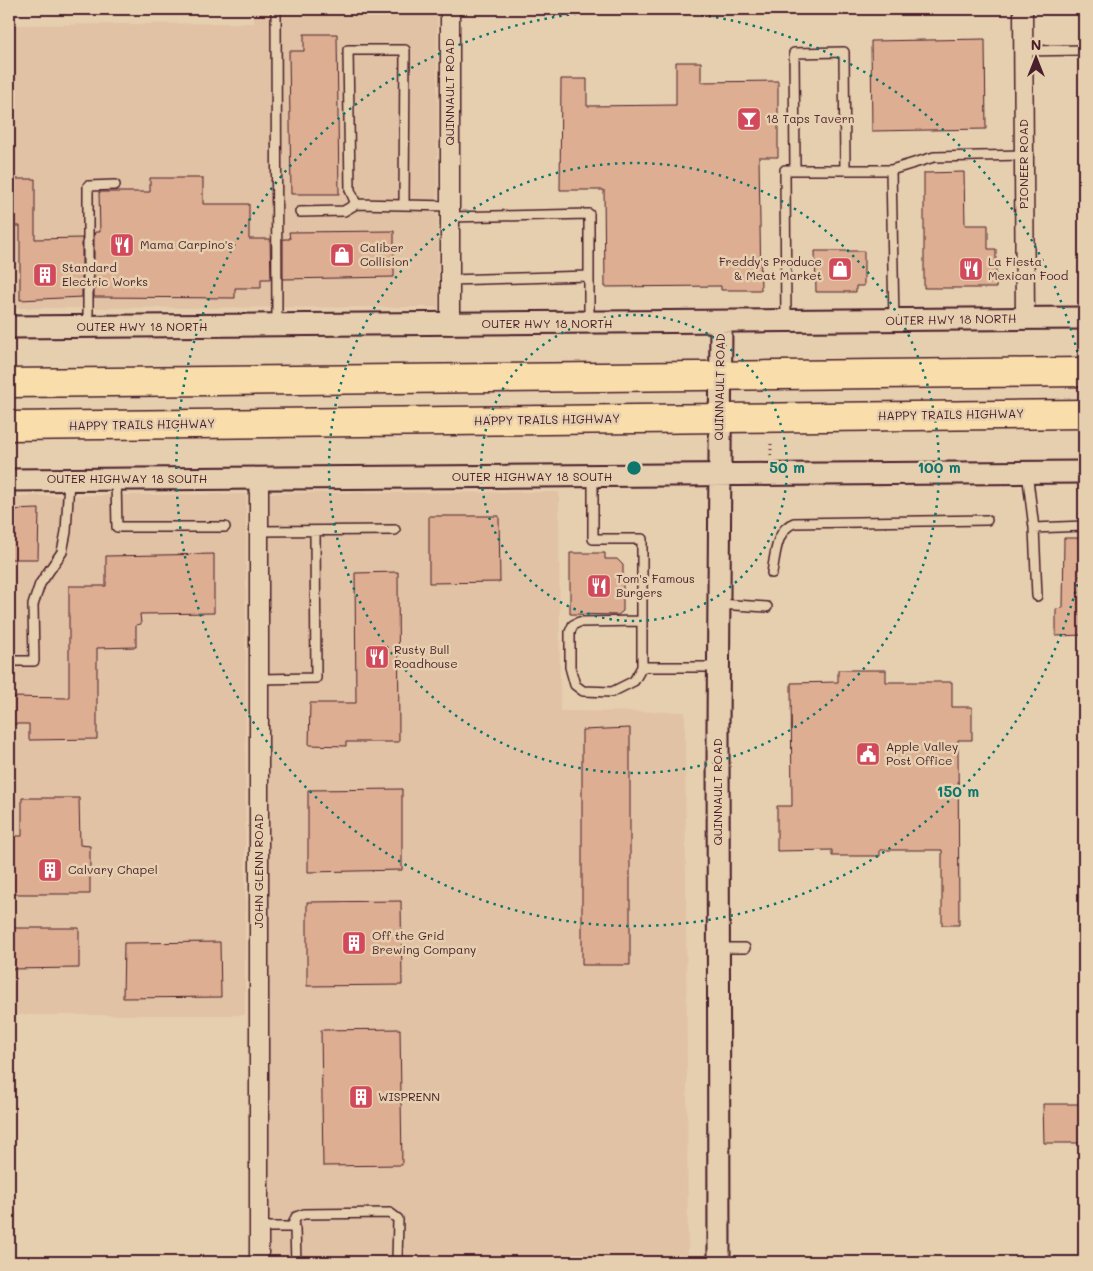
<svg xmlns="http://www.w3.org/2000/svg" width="1093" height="1271" font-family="Mali,sans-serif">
<rect width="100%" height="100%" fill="#e6cfaf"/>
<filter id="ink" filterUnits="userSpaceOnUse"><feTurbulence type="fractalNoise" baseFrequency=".02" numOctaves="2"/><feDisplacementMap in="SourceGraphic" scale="10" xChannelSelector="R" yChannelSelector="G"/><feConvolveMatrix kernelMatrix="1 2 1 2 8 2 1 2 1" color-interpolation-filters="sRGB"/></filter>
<g filter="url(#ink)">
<path fill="#e1c2a4" d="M254 9H437L438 307 9 308V25L254 23Z
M559 492 560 711 685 712 688 1262H269V493Z
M246 494 245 1015H9V496Z"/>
<path fill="#deae92" stroke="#4a1f2b" d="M304 34H337L339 194H291L289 51H304Z
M985 39 986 129 872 131 871 41Z
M676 62H701V82L778 81V157H759L761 290H721V286L605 287 604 190H560L561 79H587V106L676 105Z
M964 172 965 225H988V249H996V288H924V173Z
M150 178H203V204H249V239H270L271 279H261V288H235V298L94 297V238L95 232H100L99 192H150Z
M12 179H35V239L82 238V297L20 300V226H12Z
M394 231V277L283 279V239H290L289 232Z
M815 251H864V286H856V292H816Z
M39 509 38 559H9V510Z
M429 516H499L500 582 429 583Z
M1064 538H1084V635L1056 636V609L1063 608Z
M570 553H605V559H617L623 565V611L618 615 570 614Z
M214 554V613L140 614 141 624 136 625V647L97 648V739L29 740V724H9V697L69 698V586H106V556Z
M398 572 399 742H346V746L309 745 310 703H356L355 573Z
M838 670H886V682H952V707H972V740H958L959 925H942V850H880V856H832V850L777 851V806H792L791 683 838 682Z
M630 728V965H582V730Z
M402 789V870L308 872V790Z
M22 798H79L80 845 90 846V894H9V836H22Z
M401 901 402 985 307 986V902Z
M9 928H79V968L9 969Z
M220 942 221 997 123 998 124 943Z
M400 1029 402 1165 323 1166 321 1030Z
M1043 1104H1084V1143H1044Z"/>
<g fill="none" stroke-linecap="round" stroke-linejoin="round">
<defs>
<path id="service" d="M276 9 277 325
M1023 51 1084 50
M795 170 794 53 844 52 845 170
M891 170 934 157 1024 155
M356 204 350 190 348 50H405L404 205
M300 212 344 211 356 204 450 206
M450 217 589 214V323
M450 280 589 276
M786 322 785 170H891L894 320
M88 327V186L115 185
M1027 472 1034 528 1037 596
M593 476V539H642V667L634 681 612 692 583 691 575 685 570 667V632L573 625 579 622 642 621
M116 480 117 527H225
M1034 528 1084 526
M259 531 395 530
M772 573C775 557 776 529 794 523L987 520
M718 604 767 607
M9 661H34L33 605 40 584 62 552 66 532 69 480
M642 667H718
M259 679 316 678 315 531
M718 948H745
M259 1227H292L295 1229 296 1262
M292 1227 296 1217 304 1214 390 1213 398 1219 397 1262"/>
<path id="minor" d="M1023 9 1025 319
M450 325V9
M259 479V1262"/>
<path id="tertiary" d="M9 327 1084 318
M9 480 1084 472
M719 1262 718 728 721 323"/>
<path id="primary" d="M9 383 1084 372
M9 426 1084 414"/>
</defs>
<use href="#service" stroke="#4a1f2b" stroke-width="12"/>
<use href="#minor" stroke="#4a1f2b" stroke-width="21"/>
<use href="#tertiary" stroke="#4a1f2b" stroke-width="25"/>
<use href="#primary" stroke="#4a1f2b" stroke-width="31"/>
<path stroke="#4a1f2b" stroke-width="3" stroke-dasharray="1 4" stroke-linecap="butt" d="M771 455V442"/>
<use href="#service" stroke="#e6cfaf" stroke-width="9"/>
<use href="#minor" stroke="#e6cfaf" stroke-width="18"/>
<use href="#tertiary" stroke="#e6cfaf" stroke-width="21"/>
<use href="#primary" stroke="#f9deab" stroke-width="28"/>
</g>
</g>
<g fill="none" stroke="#0f766e" stroke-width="2.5" stroke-dasharray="2.5 5">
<circle cx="634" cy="468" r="153"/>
<circle cx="634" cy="468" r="305"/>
<path d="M1084 555A458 458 0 1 1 1084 381"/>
</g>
<defs>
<symbol id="bar-square" viewBox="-11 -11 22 22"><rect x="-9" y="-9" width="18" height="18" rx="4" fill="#d1495b" stroke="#e6cfaf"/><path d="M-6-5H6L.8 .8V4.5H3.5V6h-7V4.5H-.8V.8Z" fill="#fff"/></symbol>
<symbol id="restaurant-square" viewBox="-11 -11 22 22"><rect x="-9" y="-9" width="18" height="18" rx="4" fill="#d1495b" stroke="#e6cfaf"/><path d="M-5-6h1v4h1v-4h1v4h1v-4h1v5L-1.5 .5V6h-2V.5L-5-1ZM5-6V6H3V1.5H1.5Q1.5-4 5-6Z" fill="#fff"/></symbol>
<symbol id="shop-square" viewBox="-11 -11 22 22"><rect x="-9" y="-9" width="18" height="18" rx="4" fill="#d1495b" stroke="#e6cfaf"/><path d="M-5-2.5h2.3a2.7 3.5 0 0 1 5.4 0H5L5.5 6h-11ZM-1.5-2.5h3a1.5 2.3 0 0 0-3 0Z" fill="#fff"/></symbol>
<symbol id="building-square" viewBox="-11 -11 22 22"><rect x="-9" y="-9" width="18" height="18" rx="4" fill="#d1495b" stroke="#e6cfaf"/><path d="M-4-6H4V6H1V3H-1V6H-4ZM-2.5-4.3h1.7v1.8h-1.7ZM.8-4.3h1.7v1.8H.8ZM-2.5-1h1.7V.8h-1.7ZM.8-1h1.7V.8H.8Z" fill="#fff"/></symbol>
<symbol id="civic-square" viewBox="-11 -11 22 22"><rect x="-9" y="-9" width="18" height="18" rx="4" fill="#d1495b" stroke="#e6cfaf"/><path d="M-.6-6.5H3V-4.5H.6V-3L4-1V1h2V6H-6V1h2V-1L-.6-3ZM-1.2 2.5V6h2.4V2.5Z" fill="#fff"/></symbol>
</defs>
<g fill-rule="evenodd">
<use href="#bar-square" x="735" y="105" width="28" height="28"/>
<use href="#restaurant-square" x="108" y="231" width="28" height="28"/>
<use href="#shop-square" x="328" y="241" width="28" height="28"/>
<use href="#shop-square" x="826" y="255" width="28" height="28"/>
<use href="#restaurant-square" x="957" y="255" width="28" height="28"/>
<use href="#building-square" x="31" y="261" width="28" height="28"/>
<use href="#restaurant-square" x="585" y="572" width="28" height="28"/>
<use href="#restaurant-square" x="363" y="643" width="28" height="28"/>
<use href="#civic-square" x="854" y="740" width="28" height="28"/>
<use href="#building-square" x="36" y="856" width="28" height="28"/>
<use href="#building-square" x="340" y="929" width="28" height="28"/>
<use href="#building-square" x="347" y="1083" width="28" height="28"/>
</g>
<g text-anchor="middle" stroke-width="5" stroke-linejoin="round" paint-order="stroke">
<g font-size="12" fill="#4a1f2b" stroke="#e6cfaf">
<text transform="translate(450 92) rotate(-90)" y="4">QUINNAULT ROAD</text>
<text transform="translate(1024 164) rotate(-90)" y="4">PIONEER ROAD</text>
<text transform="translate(951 320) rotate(-1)" y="4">OUTER HWY 18 NORTH</text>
<text x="547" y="328">OUTER HWY 18 NORTH</text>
<text x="142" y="331">OUTER HWY 18 NORTH</text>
<text transform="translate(720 387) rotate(-89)" y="4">QUINNAULT ROAD</text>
<text transform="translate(951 415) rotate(-1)" y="4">HAPPY TRAILS HIGHWAY</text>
<text transform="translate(547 420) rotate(-1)" y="4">HAPPY TRAILS HIGHWAY</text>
<text transform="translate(142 425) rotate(-1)" y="4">HAPPY TRAILS HIGHWAY</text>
<text x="532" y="481">OUTER HIGHWAY 18 SOUTH</text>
<text x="127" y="483">OUTER HIGHWAY 18 SOUTH</text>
<text transform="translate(718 792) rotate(-90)" y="4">QUINNAULT ROAD</text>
<text transform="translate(259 871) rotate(-90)" y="4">JOHN GLENN ROAD</text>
</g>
<g font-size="12" fill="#4a1f2b" stroke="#e6cfaf" text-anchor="start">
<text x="766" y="123">18 Taps Tavern</text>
<text x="140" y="249">Mama Carpino's</text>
<text x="360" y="252">Caliber<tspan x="360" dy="14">Collision</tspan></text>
<text x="822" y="266" text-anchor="end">Freddy's Produce<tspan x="822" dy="14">&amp; Meat Market</tspan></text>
<text x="988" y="266">La Fiesta<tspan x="988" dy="14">Mexican Food</tspan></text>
<text x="62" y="272">Standard<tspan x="62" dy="14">Electric Works</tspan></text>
<text x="616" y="583">Tom's Famous<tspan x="616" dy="14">Burgers</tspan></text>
<text x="394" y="654">Rusty Bull<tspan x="394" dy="14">Roadhouse</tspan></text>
<text x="886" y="751">Apple Valley<tspan x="886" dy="14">Post Office</tspan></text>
<text x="68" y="874">Calvary Chapel</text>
<text x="372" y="940">Off the Grid<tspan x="372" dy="14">Brewing Company</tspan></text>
<text x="378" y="1101">WISPRENN</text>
</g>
</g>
<circle cx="634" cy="468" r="8" fill="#0f766e" stroke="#e6cfaf" stroke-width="2.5"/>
<g font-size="15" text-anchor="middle" font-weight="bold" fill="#0f766e" stroke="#e6cfaf" stroke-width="5" stroke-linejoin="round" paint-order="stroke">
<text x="787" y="473">50 m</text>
<text x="939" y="473">100 m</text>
<text x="958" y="797">150 m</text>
</g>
<rect width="1093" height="1271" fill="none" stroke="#e6cfaf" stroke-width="30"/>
<rect x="15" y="15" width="1063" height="1241" fill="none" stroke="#4a1f2b" stroke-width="2" filter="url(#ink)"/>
<g transform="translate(1036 58)" stroke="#e6cfaf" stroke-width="4" paint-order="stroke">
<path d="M0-4L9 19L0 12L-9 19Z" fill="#4a1f2b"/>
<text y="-8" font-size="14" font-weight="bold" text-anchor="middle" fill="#4a1f2b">N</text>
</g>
</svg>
